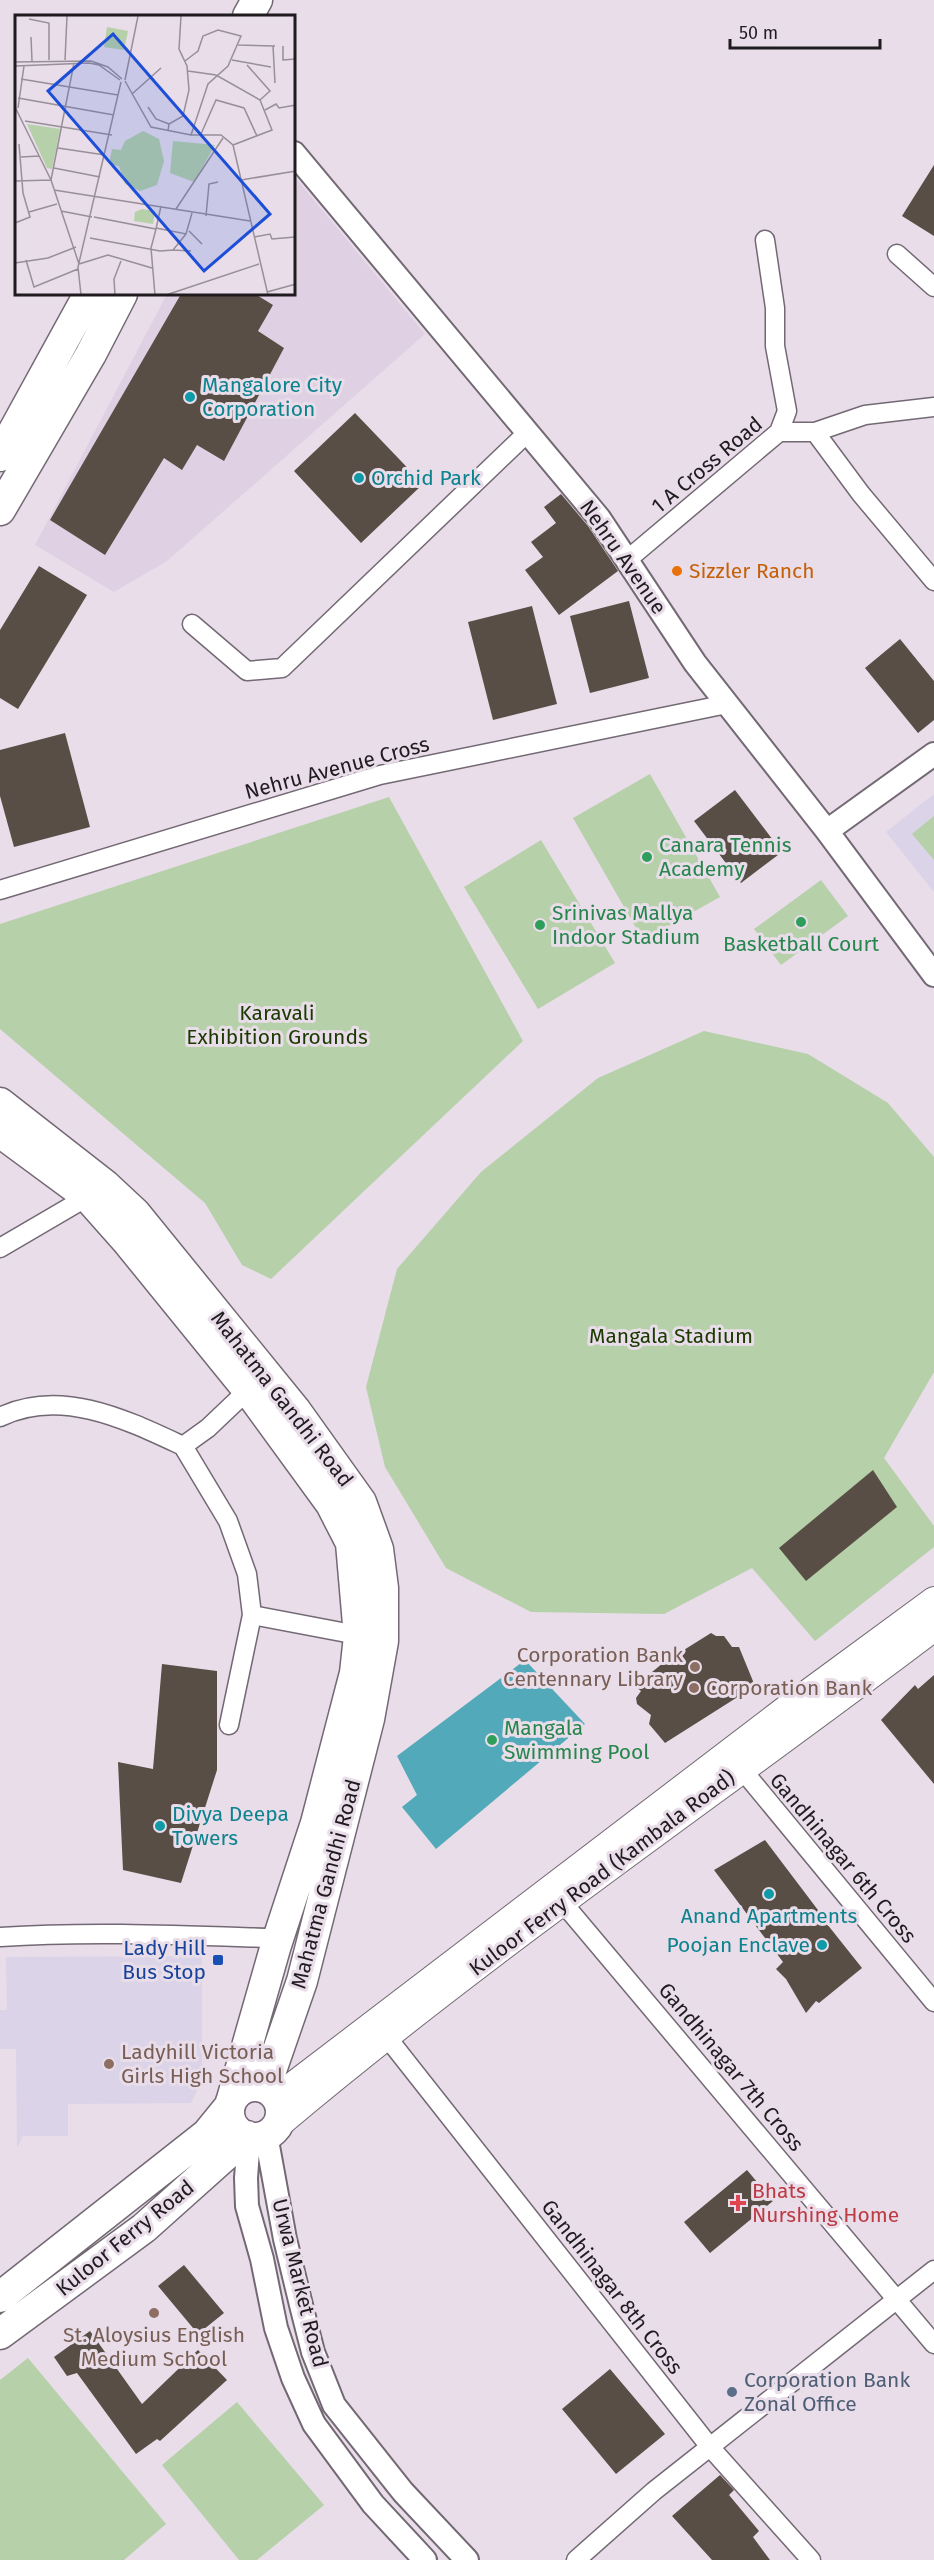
<svg xmlns="http://www.w3.org/2000/svg" width="934" height="2560" font-family="'Fira Sans',sans-serif">
<rect width="100%" height="100%" fill="#e8dde9"/>
<path fill="#e0d0e3" d="M294 176 425 334 167 561 114 592 35 545 167 294H294Z"/>
<path fill="#dbd3e8" d="M934 794V892L886 832Z
M202 1956V2080L191 2103 68 2104V2136H23L17 2148 16 2049H0V2010H7L6 1957Z"/>
<path fill="#b6d0a9" d="M650 774 720 897 643 940 573 818Z
M389 797 523 1041 271 1279 242 1265 205 1203 0 1029V924Z
M934 816V860L912 834Z
M541 840 615 963 538 1009 464 887Z
M821 880 848 916 781 965 754 929Z
M704 1031 808 1054 888 1103 934 1157V1372L884 1458 934 1526V1547L815 1641 752 1568 664 1614 531 1612 446 1568 385 1467 366 1387 397 1269 481 1172 598 1078Z
M28 2358 166 2524 124 2560H0V2380Z
M237 2402 324 2505 257 2560H239L162 2465Z"/>
<path fill="#52a9b9" d="M525 1660 585 1724 436 1849 402 1807 417 1795 397 1756Z"/>
<path fill="#594e45" d="M934 165V236L902 216Z
M181 294H255L273 305 258 331 284 348 224 461 197 445 182 470 164 458 105 555 50 520Z
M355 413 423 484 361 543 294 471Z
M561 494 588 526 618 571 559 615 525 570 543 557 531 542 556 523 544 507Z
M39 566 87 595 18 709 0 698V630Z
M629 601 649 678 590 693 570 616Z
M532 606 557 704 493 720 468 622Z
M900 639 934 681V720L918 733 865 668Z
M65 733 90 827 14 847 0 796V750Z
M735 790 782 852 741 883 694 821Z
M873 1470 897 1507 806 1581 779 1548Z
M711 1633 716 1636H724L732 1647H739L755 1686 665 1743 649 1724 651 1715 637 1704 636 1698 641 1691 635 1686 663 1663Z
M162 1664 217 1671V1770L181 1883 123 1870 118 1762 153 1769Z
M934 1675V1784L881 1720 915 1685 918 1689Z
M765 1840 824 1918 823 1919 862 1968 819 2003 816 2001 806 2013 786 1979 776 1969 783 1962 714 1870Z
M747 2170 773 2201 710 2253 684 2222Z
M184 2265 224 2313 198 2334 158 2286Z
M90 2331 142 2404 198 2350 227 2380 160 2441 157 2439 136 2454 77 2373 67 2376 54 2357Z
M610 2369 665 2434 616 2474 562 2409Z
M720 2475 734 2490 729 2495 759 2531 753 2537 770 2560H712L672 2516Z"/>
<g fill="none" stroke-linecap="round" stroke-linejoin="round">
<defs>
<path id="minor" d="M765 240 775 308V346L787 411 779 432
M897 254 934 287
M815 432 865 415 934 407
M627 560 779 432H815L861 494 934 581
M192 624 247 671 282 668 527 433
M0 890 380 775 727 704
M0 1248 94 1193
M0 1417C61 1387 127 1420 183 1446L208 1428 248 1390
M183 1446 228 1521 247 1574 252 1615 229 1725
M252 1615 368 1637
M735 1761 934 2002
M563 1903 934 2344
M0 1937C89 1931 179 1935 268 1938L276 1945
M386 2036 710 2447 811 2560
M576 2560 654 2491 934 2270"/>
<path id="tertiary" d="M294 153 599 518 695 663 827 831 934 975
M827 831 934 754
M266 2135 285 2239 302 2309 313 2352 334 2405 403 2492 467 2560
M249 2137 246 2178 247 2206 262 2259 276 2328 293 2378 314 2424 373 2504 425 2560"/>
<path id="secondary" d="M276 2098 787 1708 934 1600
M277 2126C487 1949 715 1794 934 1628"/>
<path id="primary" d="M248 16 257 0
M0 456 89 294
M0 510 91 354 122 294
M0 1103 105 1185 135 1213 296 1411 361 1502 378 1549 383 1588V1641L369 1719 302 1981 265 2088
M0 1132 88 1197 127 1241 248 1390 331 1504 351 1543 359 1636 355 1673 316 1823 276 1945 232 2099
M229 2112a26 26 0 1 1 52 0a26 26 0 1 1-52 0Z
M0 2297 207 2134 229 2107
M0 2334 144 2228 247 2136"/>
</defs>
<use href="#minor" stroke="#736974" stroke-width="21"/>
<use href="#tertiary" stroke="#736974" stroke-width="26"/>
<use href="#secondary" stroke="#736974" stroke-width="28"/>
<use href="#primary" stroke="#736974" stroke-width="33"/>
<use href="#minor" stroke="#fff" stroke-width="18"/>
<use href="#tertiary" stroke="#fff" stroke-width="22"/>
<use href="#secondary" stroke="#fff" stroke-width="26"/>
<use href="#primary" stroke="#fff" stroke-width="30"/>
</g>
<g fill="#0f9aa8" stroke="#e8dde9" stroke-width="2">
<circle cx="190" cy="397" r="6"/>
<circle cx="359" cy="478" r="6"/>
<circle cx="160" cy="1826" r="6"/>
<circle cx="769" cy="1894" r="6"/>
<circle cx="822" cy="1945" r="6"/>
</g>
<circle fill="#e8710a" stroke="#e8dde9" stroke-width="2" cx="677" cy="571" r="6"/>
<g fill="#2e9e5b" stroke="#e8dde9" stroke-width="2">
<circle cx="647" cy="857" r="6"/>
<circle cx="801" cy="922" r="6"/>
<circle cx="540" cy="925" r="6"/>
<circle cx="492" cy="1740" r="6"/>
</g>
<g fill="#8d6e63" stroke="#e8dde9" stroke-width="2">
<circle cx="695" cy="1667" r="6"/>
<circle cx="694" cy="1688" r="6"/>
<circle cx="109" cy="2064" r="6"/>
<circle cx="154" cy="2313" r="6"/>
</g>
<rect fill="#1a4fb4" stroke="#e8dde9" stroke-width="2" x="212" y="1954" width="12" height="12" rx="3"/>
<path fill="#e0444e" stroke="#e8dde9" stroke-width="2" d="M735 2194h6v6h6v6h-6v6h-6v-6h-6v-6h6z"/>
<circle fill="#5c6f8a" stroke="#e8dde9" stroke-width="2" cx="732" cy="2392" r="6"/>
<g text-anchor="middle" stroke-width="6" stroke-linejoin="round" paint-order="stroke">
<g font-size="21" fill="#0d838f" stroke="#e8dde9" text-anchor="start">
<text x="202" y="392">Mangalore City<tspan x="202" dy="24">Corporation</tspan></text>
<text x="371" y="485">Orchid Park</text>
<text x="172" y="1821">Divya Deepa<tspan x="172" dy="24">Towers</tspan></text>
<text x="769" y="1923" text-anchor="middle">Anand Apartments</text>
<text x="810" y="1952" text-anchor="end">Poojan Enclave</text>
</g>
<g font-size="21" fill="#1f1b1f" stroke="#e8dde9">
<text transform="translate(707 465) rotate(-40)" y="7">1 A Cross Road</text>
<text transform="translate(623 557) rotate(55)" y="7">Nehru Avenue</text>
<text transform="translate(337 768) rotate(-15)" y="7">Nehru Avenue Cross</text>
<text transform="translate(282 1399) rotate(52)" y="7">Mahatma Gandhi Road</text>
<text transform="translate(843 1858) rotate(50)" y="7">Gandhinagar 6th Cross</text>
<text transform="translate(602 1873) rotate(-37)" y="7">Kuloor Ferry Road (Kambala Road)</text>
<text transform="translate(326 1884) rotate(-75)" y="7">Mahatma Gandhi Road</text>
<text transform="translate(731 2067) rotate(50)" y="7">Gandhinagar 7th Cross</text>
<text transform="translate(125 2238) rotate(-39)" y="7">Kuloor Ferry Road</text>
<text transform="translate(300 2283) rotate(76)" y="7">Urwa Market Road</text>
<text transform="translate(612 2287) rotate(52)" y="7">Gandhinagar 8th Cross</text>
</g>
<g font-size="21" fill="#c56008" stroke="#e8dde9" text-anchor="start">
<text x="689" y="578">Sizzler Ranch</text>
</g>
<g font-size="21" fill="#27864d" stroke="#e8dde9" text-anchor="start">
<text x="659" y="852">Canara Tennis<tspan x="659" dy="24">Academy</tspan></text>
<text x="552" y="920">Srinivas Mallya<tspan x="552" dy="24">Indoor Stadium</tspan></text>
<text x="801" y="951" text-anchor="middle">Basketball Court</text>
<text x="504" y="1735">Mangala<tspan x="504" dy="24">Swimming Pool</tspan></text>
</g>
<g font-size="21" fill="#1a3a00" stroke="#e8dde9">
<text x="277" y="1020">Karavali<tspan x="277" dy="24">Exhibition Grounds</tspan></text>
<text x="671" y="1343">Mangala Stadium</text>
</g>
<g font-size="21" fill="#785e54" stroke="#e8dde9" text-anchor="start">
<text x="683" y="1662" text-anchor="end">Corporation Bank<tspan x="683" dy="24">Centennary Library</tspan></text>
<text x="706" y="1695">Corporation Bank</text>
<text x="121" y="2059">Ladyhill Victoria<tspan x="121" dy="24">Girls High School</tspan></text>
<text x="154" y="2342" text-anchor="middle">St. Aloysius English<tspan x="154" dy="24">Medium School</tspan></text>
</g>
<g font-size="21" fill="#164399" stroke="#e8dde9" text-anchor="end">
<text x="206" y="1955">Lady Hill<tspan x="206" dy="24">Bus Stop</tspan></text>
</g>
<g font-size="21" fill="#be3a42" stroke="#e8dde9" text-anchor="start">
<text x="752" y="2198">Bhats<tspan x="752" dy="24">Nurshing Home</tspan></text>
</g>
<g font-size="21" fill="#4e5e75" stroke="#e8dde9" text-anchor="start">
<text x="744" y="2387">Corporation Bank<tspan x="744" dy="24">Zonal Office</tspan></text>
</g>
</g>
<g transform="translate(15 15)">
<rect width="280" height="280" fill="#e8dde9"/>
<path d="M92 12 113 16 109 35 89 32ZM12 109 45 114 37 154 32 153ZM128 116 144 124 149 146 142 170 125 176 110 169 104 151 94 149 97 134 106 135 110 126ZM158 126 200 130 179 167 155 158ZM127 194 140 196 138 209 119 206 120 197Z" fill="#b6d0a9"/>
<path fill="none" stroke="#988f98" stroke-width="1.5" d="M14 4 34 8V45M16 22 17 46M223 30 260 31M258 31 260 68M268 31V45L281 44M50 45 52 1M217 45 256 52M170 46 183 36 188 21 203 15 226 21 213 51 193 69 176 120M0 47 76 46 93 52 107 64M232 50 255 76 245 85M0 51 74 48 84 50 105 65M173 56 201 60 245 85 257 115 218 130M6 64 103 80M110 65 123 1M110 66 136 112 176 120H206L218 130 253 280M117 79 146 53M3 83 99 100M0 92 36 165 64 249 93 240 137 253M133 92 141 104 154 109M3 93 9 51M250 95 261 89 264 93 281 90M10 106 97 120M153 116 154 109 168 101 174 75 172 51 164 34 166 1M186 119 201 85 229 93 242 121M43 133 90 140M6 142 24 141M39 153 85 162M226 165 281 156M0 166 36 165 59 48M39 175 235 206M161 194 208 123M46 196 77 202M14 197 42 189M191 201 194 169 203 167M79 202 141 214 146 191M0 208 15 202 8 178 4 129M141 213 171 219 177 198M174 216 187 229M239 222 255 219 257 224 280 222M75 223 145 236 158 235 171 219M158 235 176 236M11 245 19 272 63 254M0 248 33 243 61 232M252 277 281 269M66 280 63 252 106 67M100 280 99 264 106 246M140 280 136 233 141 214M151 280 244 249"/>
<path fill="#1d4ed8" fill-opacity="0.15" stroke="#1d4ed8" stroke-width="3" d="M98 19 255 199 189 256 33 76Z"/>
<rect width="280" height="280" fill="none" stroke="#1f1b1f" stroke-width="3"/>
</g>
<path d="M730 39v9h150v-9" fill="none" stroke="#1f1b1f" stroke-width="3"/>
<text x="739" y="39" font-size="18" fill="#1f1b1f" stroke="#e8dde9" stroke-width="4.5" paint-order="stroke">50 m</text>
</svg>
